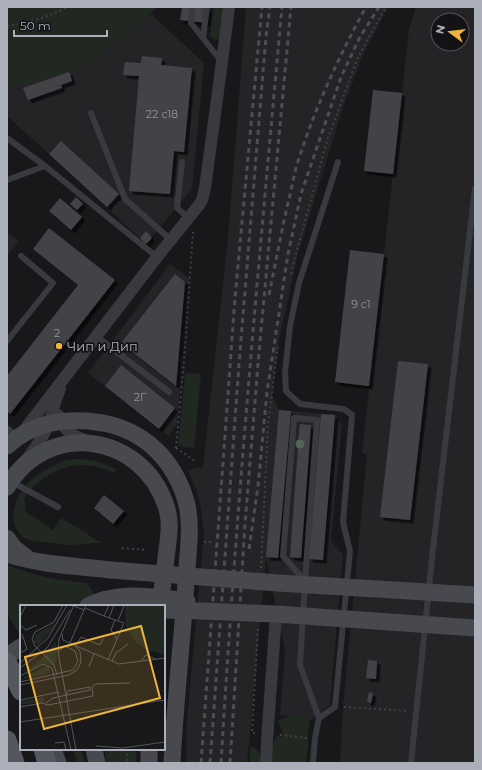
<svg xmlns="http://www.w3.org/2000/svg" width="482" height="770" font-family="Montserrat,sans-serif">
<defs>
<filter id="shadow"><feDropShadow dx="3.5" dy="3.5" stdDeviation="0" flood-color="#0009"/></filter>
</defs>
<rect width="100%" height="100%" fill="#18181a"/>
<path fill="#242427" fill-rule="evenodd" d="M246 7H388L363 55 343 107 298 253 279 340 272 394 279 410 335 415 342 425 331 541 343 555 330 705 311 720 280 715 285 651 266 558 247 763H186L187 719 204 534 201 509 197 492 188 470 203 467 228 238Z
M416 7H475V763H340L343 707 367 454 362 453 409 29ZM438 20H462V44H438Z
M151 14 204 63 192 189 146 244 49 154 7 116V87L23 85 46 80 90 60 112 46 133 30Z
M7 233 19 241 7 256Z
M170 264 189 278 177 424 168 436 88 373Z"/>
<path fill="#202821" d="M7 7H157C130 38 85 68 46 80 33 84 20 86 7 87Z
M214 7H226L220 39C215 40 212 40 210 35Z
M185 373 201 374 194 448 178 446Z
M78 459C95 460 101 462 116 469L115 473C89 462 71 462 47 476 37 483 29 489 24 500L25 503 26 512 53 530 61 518 81 530 87 533 90 536 101 543H90L89 544 70 545 33 541C2 534 13 495 31 480 41 472 54 464 66 460 70 459 74 459 78 459Z
M7 565C35 576 57 580 87 583L102 606H21V636L7 614Z
M304 715 308 717C311 722 308 727 308 733 308 743 308 753 306 763H271C270 755 272 743 277 736L281 737 283 734 280 726 278 722 279 720 290 716Z
M251 746C259 749 261 755 261 763H250V750Z
M73 749H81L85 763H77Z
M105 749H136C136 754 137 758 136 763H106Z"/>
<path fill="#424347" filter="url(#shadow)" d="M182 7H192L208 9 207 23 180 20Z
M142 56 162 58 161 65 192 68 184 152 174 151 170 194 129 191 139 76 123 75 125 62 141 63Z
M69 72 72 81 61 85 62 88 28 100 23 88Z
M373 90 402 93 393 174 364 171Z
M61 141 119 194 107 207 49 154Z
M76 197 83 204 77 210 70 204Z
M60 198 82 217 71 230 49 211Z
M49 228 115 280 10 414 7 411V376L78 285 33 249Z
M146 231 152 238 146 244 140 238Z
M350 250 384 254 369 386 335 382Z
M175 274 185 282 176 386 121 343Z
M398 361 428 364 410 520 380 517Z
M121 365 175 408 159 429 105 386Z
M279 410 291 411 278 558 266 557Z
M321 414 335 415 323 560 309 559Z
M300 424 311 425 301 558 290 557 298 447H303V441H298Z
M104 495 124 511 113 524 94 508Z
M368 660 377 661 376 679 366 678Z
M369 692 373 693 371 703 367 702Z"/>
<g fill="none" stroke-linecap="round" stroke-linejoin="round">
<path stroke="#3f4146" stroke-width="2" stroke-dasharray="2 3" stroke-linecap="butt" d="M7 26C28 23 48 17 67 7
M291 274 294 261 327 141 358 57 386 7
M176 448 185 349 193 232
M176 448 195 461
M204 542H211
M122 548 147 550
M261 568 268 424 278 345
M344 707 408 711
M255 733H252L258 627
M280 735 307 738
M126 749 128 763"/>
<path stroke="#393a3f" stroke-width="6" d="M192 7 191 23 221 61
M203 38 207 7
M91 113 125 199 171 240
M7 138 45 166 157 257
M182 162 177 208 189 218
M7 180 45 166
M96 336 169 392
M7 341 53 283 21 256
M7 428 17 436
M12 482 58 507
M305 581 283 556 294 418 317 420 305 581 300 665 319 718
M313 763 315 738 319 718 335 707 350 551 343 522 352 415 344 409 300 404 286 391 285 373 290 326 299 283 338 162
M411 763 433 549 475 188"/>
<path stroke="#393a3f" stroke-width="12" d="M58 415C64 431 72 436 88 441
M22 433 157 257 199 205 202 200 205 188 222 62 229 7
M26 460C35 449 44 436 49 423 53 412 55 400 60 389
M266 763 267 741"/>
<path stroke="#47494f" stroke-width="17" d="M7 446C34 421 67 417 103 423 145 431 174 460 186 501 193 526 187 557 186 582 182 643 175 703 172 763
M7 487C47 419 142 433 166 506 172 522 168 541 166 558 164 574 162 590 160 606
M7 538 14 548 27 558
M7 554C41 565 76 566 111 570
M7 656 21 647
M53 749 58 763
M94 749 97 763
M149 763V749"/>
<path stroke="#55575e" stroke-width="19" d="M7 662 21 691
M7 740 15 763
M43 749 47 763"/>
<path stroke="#4c4e54" stroke-width="3" stroke-dasharray="5 4" stroke-linecap="butt" d="M269 295C275 265 281 234 288 203 291 192 293 180 296 168 313 112 338 58 366 7
M249 549 258 486 267 392 288 254 301 194 341 77 360 37 379 7
M201 763 235 298 262 7
M210 763 239 364 266 36 270 7
M221 763C236 511 259 259 282 7
M230 763 245 524 259 352 291 7"/>
<path stroke="#393a3f" stroke-width="12" d="M267 741 276 614"/>
<path stroke="#47494f" stroke-width="17" d="M111 570 278 583 475 595
M88 606C120 590 153 597 187 601
M164 610 201 611 276 614 475 628"/>
</g>
<circle fill="#526554" cx="300" cy="444" r="4.5"/>
<circle fill="#efb43b" stroke="#131315" stroke-width="1.5" cx="59" cy="346" r="4"/>
<g text-anchor="middle" stroke-width="3.5" stroke-linejoin="round" paint-order="stroke">
<g font-size="11" fill="#91949d">
<text x="162" y="118">22 с18</text>
<text x="361" y="308">9 с1</text>
<text x="57" y="337">2</text>
<text x="140" y="401">2Г</text>
</g>
<g font-size="13" fill="#abafba" stroke="#131315" text-anchor="start">
<text x="67" y="351">Чип и Дип</text>
</g>
</g>
<g transform="translate(20 605)">
<rect width="145" height="145" fill="#18181a"/>
<path d="M105 0H145V50L125 44 113 34 106 21ZM35 18 32 25 18 41 14 37 15 30ZM36 36 37 57 33 61 23 58 3 68 20 55ZM26 61 29 63 30 68 0 75ZM23 92 25 97 0 100V96Z" fill="#202821"/>
<path fill="none" stroke="#53545a" stroke-width="1" d="M54 0 39 34 38 47 56 145M54 1 64 5 66 0M65 3 84 11 89 0M84 11 95 15 91 25 97 34M0 12 6 0M89 13 94 0M98 16 104 1 101 0M0 20 6 25 17 20M83 34 80 40 61 32 56 41 99 59 145 53M50 38 64 5M0 48 7 44 2 29M88 55 104 18 95 15M92 56 96 48 108 39M121 56 126 50 136 54M0 58 28 33 47 0M69 62 74 49M0 63 27 43 50 5M37 70 34 60 15 41 12 34 15 27 34 17 43 0M0 71 23 59 32 63 51 145M0 77 53 65 58 56 55 46 45 41 38 47M0 80 49 70 57 65 61 57 60 46 54 40 43 35 42 29M0 95 39 87M26 98 33 93 70 85V82L48 86 46 90M0 102 22 98 28 100 73 91 72 82 76 79 110 78M0 117 145 95M35 138 44 137 46 145M76 141 103 143 145 137M47 145H62"/>
<path fill="#efb43b" fill-opacity="0.15" stroke="#efb43b" stroke-width="2" d="M121 21 140 93 24 124 5 52Z"/>
<rect width="145" height="145" fill="none" stroke="#abafba" stroke-width="2"/>
</g>
<rect width="482" height="770" fill="none" stroke="#abafba" stroke-width="16"/>
<g transform="translate(450 32) rotate(285)"><circle r="19" fill="#131315" stroke="#505157"/>
<path d="M0-3L7 15L0 10L-7 15Z" fill="#efb43b"/>
<text y="-6" font-size="11" font-weight="bold" text-anchor="middle" fill="#abafba">N</text>
</g>
<path d="M14 30v6h93v-6" fill="none" stroke="#abafba" stroke-width="2"/>
<text x="20" y="30" font-size="12" fill="#abafba" stroke="#131315" stroke-width="3" paint-order="stroke">50 m</text>
</svg>
